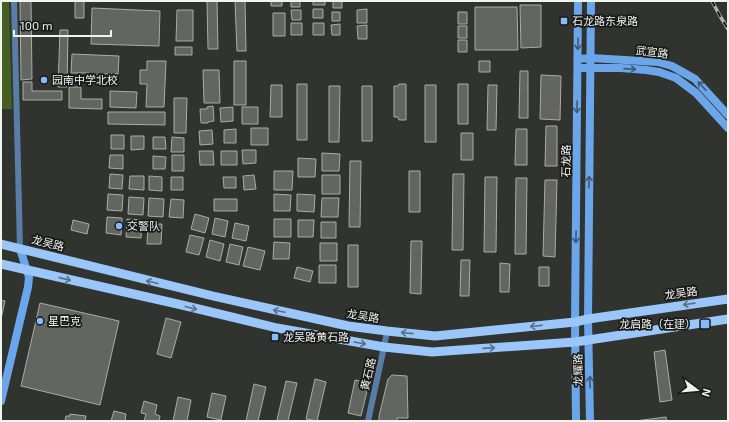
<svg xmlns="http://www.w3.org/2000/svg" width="729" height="422" font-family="'Exo 2','Noto Sans SC',sans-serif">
<rect width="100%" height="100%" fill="#30332e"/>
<path fill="#455e24" d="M1 1H9L12 109H1Z"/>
<path fill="#636660" stroke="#a9ada6" d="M20 1H31L32 79 21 80Z
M75 1H84V18H75Z
M207 1H217L218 49H208Z
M235 1H245L246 51H237Z
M271 1H282V6H271Z
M291 1H300V7H291Z
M313 1H325V5H313Z
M333 1H342V8H333Z
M520 5H541V47L521 48Z
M475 7H517L518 50H475Z
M92 8 160 11 159 46 91 44Z
M313 9H323V18H313Z
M367 9V23H357V10Z
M177 10H193V41H176Z
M291 10H301V20H292Z
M332 12H340V21H332Z
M458 12H467V24H458Z
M273 13H285V36H273Z
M291 23H302V35H291Z
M313 23H324V35H313Z
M340 24V35H332L331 25Z
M367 25V39H358L357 26Z
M458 26H467V38H458Z
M60 30H68L67 87H58Z
M458 40H467V52H458Z
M175 47H192V55H175Z
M72 54 119 56 118 74H104L103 83 88 82 89 73H71Z
M147 61H166L164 107H146L147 84H140V70H147Z
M234 61H246V105H234Z
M479 61H490V72H479Z
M203 70H219L220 103H204Z
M520 71H528V118H519Z
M541 75 561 76 560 120 540 119Z
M23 82H32V91H62V100H23Z
M297 84H307V140H297Z
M399 84H406V120H399L398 117H394V86H398Z
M458 84H468V124H458Z
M271 85H282V117H270Z
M425 85H436V142H425Z
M488 85H497L496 130H487Z
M329 86H340L339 142H329Z
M362 86H372V141H362Z
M69 87H81V99H102V109L69 108Z
M110 91 137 92 136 108 110 107Z
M174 98H187L186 133H174Z
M213 106 214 121 208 122V123H201L200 109H207V107Z
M233 107V121L221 122 220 108Z
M242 107H258V124H242Z
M108 112H165V125L108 124Z
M546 126H557V166H545Z
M251 128H268V145H251Z
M236 129V143H224V130Z
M516 129H527V165H515Z
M212 130 213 144 200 145 199 131Z
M461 133H473V160H461Z
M111 135H124V149H111Z
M131 136H144V149L131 150Z
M153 137H165L166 149H153Z
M172 137 184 138V152H171Z
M242 150H256V163L243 164Z
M199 151H213L214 165H200Z
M221 151H237V165H221Z
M322 153 340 154 339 171H322Z
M110 155H123V169L109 168Z
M172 155H184V171H172Z
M153 156 166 157 165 169H153Z
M298 158 316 159 315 177H298Z
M350 161H361L360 227H349Z
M274 171H293L292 190H274Z
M409 171H420V212H409Z
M110 174 123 175 122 189 109 188Z
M453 174H464L463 250H452Z
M254 175 256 189 244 190 243 176Z
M322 175H340V194H322Z
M130 176H144V190L129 189Z
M149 176 162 177V191L149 190Z
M171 177H183V190H171Z
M223 177H236V188H224Z
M485 177H497L496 252H484Z
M516 178H527L526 254H515Z
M545 180H557L555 257 543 256Z
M108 194 123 195 122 211 107 210Z
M274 194 291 195 290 211H274Z
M297 194 315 195 314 212 297 211Z
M129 197 144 198 143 215 128 214Z
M149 198 164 199 163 217 148 216Z
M322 198H339L338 217H321Z
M171 199 184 200 183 218 169 217Z
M214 199H237V211H214Z
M195 214 209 218 205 233 191 229Z
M107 217 122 218 121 235 106 233Z
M215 218 228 221 225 237 212 234Z
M127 219 142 220 141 238 126 237Z
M274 219H291V237H274Z
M73 220 89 224 87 234 71 230Z
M298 220H314L313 237H298Z
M321 222H336V238H321Z
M235 223 249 226 246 241 232 238Z
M148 224H162L161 244H147Z
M190 235 204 238 199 255 186 252Z
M210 240 224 244 220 261 206 257Z
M411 241H422L421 294 410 293Z
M274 242 290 243 289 259H273Z
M320 243H337V261H320Z
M230 244 243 247 239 265 226 262Z
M348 245H358V287H348Z
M248 247 265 251 260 270 243 266Z
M461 260H470L469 296H460Z
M500 263 510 264 509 292H500Z
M319 265H336V283H319Z
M297 267 313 271 310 282 294 278Z
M539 267H549V286H539Z
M1 300 5 301 1 319Z
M40 303 119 321 100 405 21 386Z
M166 318 181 322 171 358 157 354Z
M665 350 672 400 660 402 654 352Z
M392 375 407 376 408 418H397V421H379V416L387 383 388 379Z
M315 379 326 382 317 421 306 419Z
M355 380 369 383 361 416 348 413Z
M286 381 297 383 288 421H281L277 420Z
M254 384 266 387 258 421H246Z
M212 393 226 396 221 420 207 417Z
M178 397 191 400 187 421H173Z
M144 401 157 405 155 414 160 416 159 421H144L146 414 141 413Z
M114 411 126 414 125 421H111Z
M70 414 86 416 85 421H65L66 416H70Z
M666 417 667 421H635Z"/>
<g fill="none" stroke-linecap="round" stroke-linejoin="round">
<path stroke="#597da7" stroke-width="6" d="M14 1 20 249
M368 421 384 347 387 331"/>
<path stroke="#6ca6ea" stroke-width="8" d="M578 59 591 58 658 62 672 66 695 79 728 115
M578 68H621L646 70 659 72 676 78 696 93 728 128
M1 401 28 287 29 277 20 249
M576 421 575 322 578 1
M590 421 588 319 591 1"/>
<path stroke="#9ac6fa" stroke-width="9" d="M1 244 213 296 348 326 387 331 435 336 575 322 588 319 728 299
M1 264 182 305 277 328 384 347 432 352 575 342 728 319"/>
<defs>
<path id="rail" d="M712 1 720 16 728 29"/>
</defs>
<use href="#rail" stroke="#b1b3af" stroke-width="3.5"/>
<use href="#rail" stroke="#191a18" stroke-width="2" stroke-dasharray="6" stroke-linecap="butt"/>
</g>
<defs><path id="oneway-shaft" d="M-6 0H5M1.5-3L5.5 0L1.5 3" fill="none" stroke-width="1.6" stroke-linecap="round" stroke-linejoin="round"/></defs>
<g stroke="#3e5976">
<use href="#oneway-shaft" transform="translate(578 44) rotate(91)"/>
<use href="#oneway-shaft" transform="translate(630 69) rotate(4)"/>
<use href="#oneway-shaft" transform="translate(702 86) rotate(-132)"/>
<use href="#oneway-shaft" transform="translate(577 107) rotate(91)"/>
<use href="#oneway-shaft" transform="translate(589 182) rotate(-89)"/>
<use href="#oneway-shaft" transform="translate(576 237) rotate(91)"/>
<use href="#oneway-shaft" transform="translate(590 382) rotate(-91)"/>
</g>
<g stroke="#5a7089">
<use href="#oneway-shaft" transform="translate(65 279) rotate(13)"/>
<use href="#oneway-shaft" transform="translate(152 282) rotate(-166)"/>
<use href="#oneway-shaft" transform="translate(689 304) rotate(172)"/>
<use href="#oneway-shaft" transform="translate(191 308) rotate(14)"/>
<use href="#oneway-shaft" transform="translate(279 311) rotate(-168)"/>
<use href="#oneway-shaft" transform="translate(536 326) rotate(174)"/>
<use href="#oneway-shaft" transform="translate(407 333) rotate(-174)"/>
<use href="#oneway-shaft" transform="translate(360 343) rotate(10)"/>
<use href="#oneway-shaft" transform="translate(489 348) rotate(-4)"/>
</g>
<g fill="#85bbfb" stroke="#191a18" stroke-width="1.5">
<rect x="560" y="17" width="8" height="8" rx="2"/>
<circle cx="44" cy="80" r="4"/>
<circle cx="119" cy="226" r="4"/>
<circle cx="40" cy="321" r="4"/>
<rect x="700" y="319" width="10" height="10" rx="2"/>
<rect x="271" y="333" width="8" height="8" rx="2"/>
</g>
<g text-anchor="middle" stroke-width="3.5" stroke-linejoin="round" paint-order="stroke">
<g font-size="11" fill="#f1f3ef" stroke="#191a18" text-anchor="start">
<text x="572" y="25">石龙路东泉路</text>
<text x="52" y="84">园南中学北校</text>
<text x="127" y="230">交警队</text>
<text x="48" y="325">星巴克</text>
<text x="696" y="328" text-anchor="end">龙启路（在建）</text>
<text x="283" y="341">龙吴路黄石路</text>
</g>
<g font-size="11" fill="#f1f3ef" stroke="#191a18">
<text transform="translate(652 52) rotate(7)" y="4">武宣路</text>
<text transform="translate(566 161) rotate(-89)" y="4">石龙路</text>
<text transform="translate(48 243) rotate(14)" y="4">龙吴路</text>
<text transform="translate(681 293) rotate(-8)" y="4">龙吴路</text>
<text transform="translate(363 316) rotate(9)" y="4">龙吴路</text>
<text transform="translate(578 370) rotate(-91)" y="4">龙耀路</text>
<text transform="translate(368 374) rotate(-77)" y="4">黄石路</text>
</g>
</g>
<rect width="729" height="422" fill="none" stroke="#f1f3ef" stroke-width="4"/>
<g transform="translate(697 390) rotate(106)" stroke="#191a18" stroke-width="3" paint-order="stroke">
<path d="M0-3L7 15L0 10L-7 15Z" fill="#f1f3ef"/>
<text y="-6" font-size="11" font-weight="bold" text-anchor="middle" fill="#f1f3ef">N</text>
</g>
<path d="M14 30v6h97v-6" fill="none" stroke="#f1f3ef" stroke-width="2"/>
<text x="20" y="30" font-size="12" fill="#f1f3ef" stroke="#191a18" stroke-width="3" paint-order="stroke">100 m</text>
</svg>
